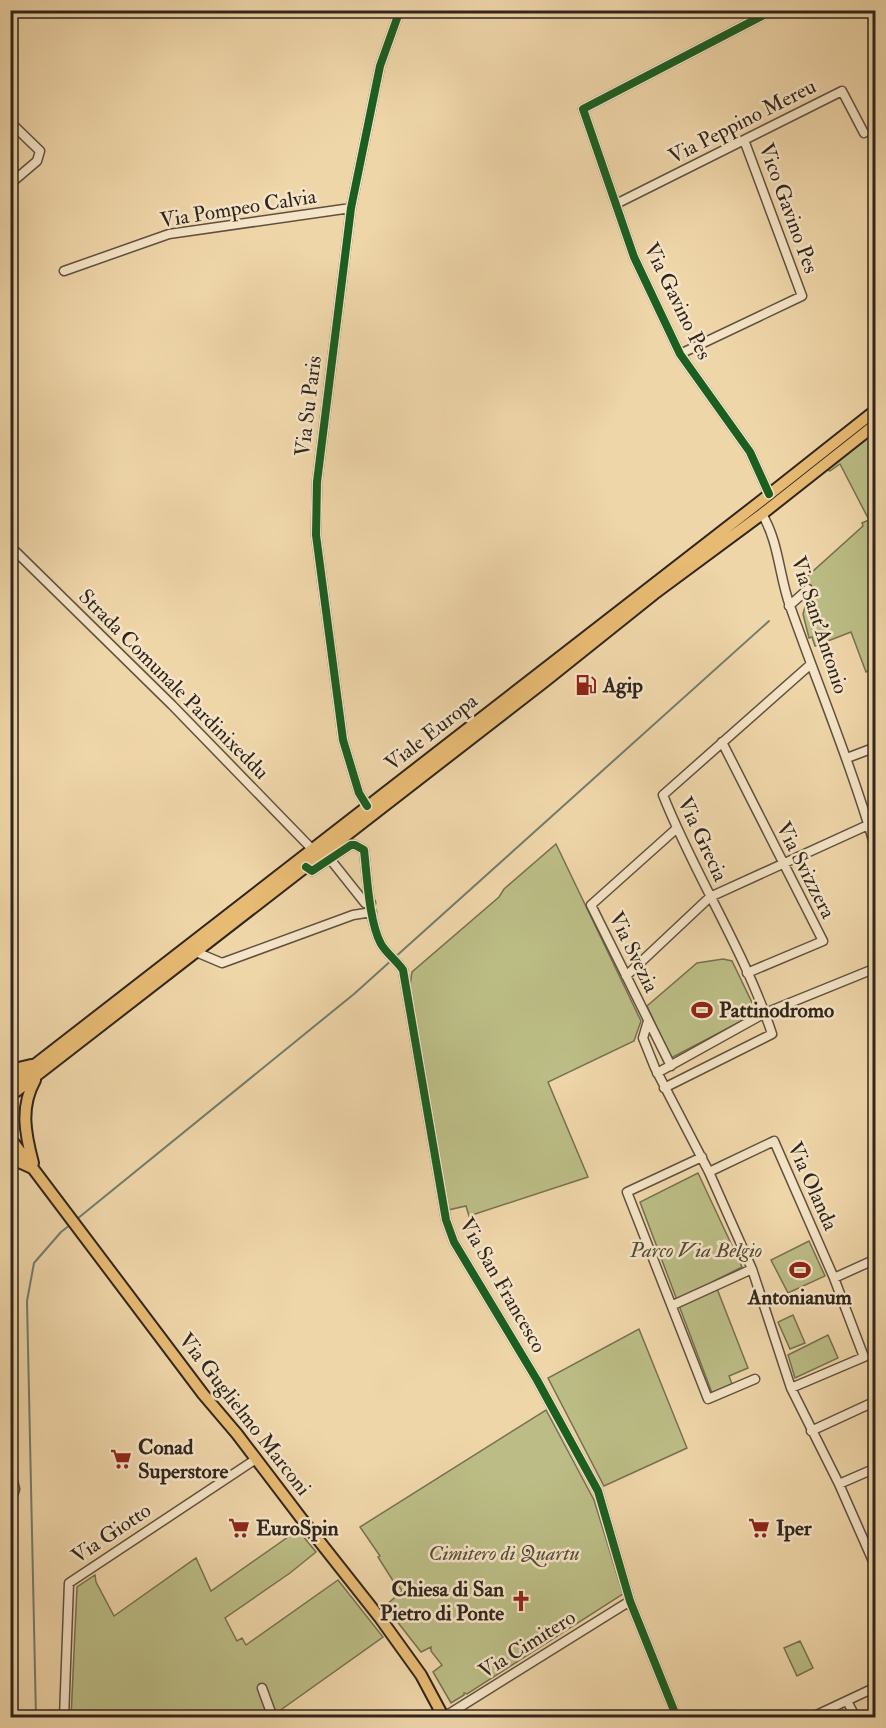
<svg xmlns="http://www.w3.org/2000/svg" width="886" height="1728" font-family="'IM FELL Double Pica',serif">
<rect width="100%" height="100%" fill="#efd6a9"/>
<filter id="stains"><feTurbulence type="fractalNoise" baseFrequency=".00333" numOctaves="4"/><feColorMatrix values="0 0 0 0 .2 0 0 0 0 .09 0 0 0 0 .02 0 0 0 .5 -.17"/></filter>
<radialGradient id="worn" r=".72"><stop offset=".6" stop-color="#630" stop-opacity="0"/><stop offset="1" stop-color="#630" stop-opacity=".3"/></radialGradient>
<path fill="#bcbd86" stroke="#767151" stroke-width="1.5" d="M875 426V668L866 672 851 632 815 646 812 637 809 638 803 614 810 589 804 587 801 582 863 526 862 523 869 520 840 464 830 471 824 469Z
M556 844 641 1021 634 1041 548 1082 588 1177 469 1216 466 1206 448 1210 410 986 412 972 499 897 504 889Z
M723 959 732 961 757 1013 671 1058 647 1006 697 963Z
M698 1173 742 1267 714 1281 748 1368 729 1376 732 1384 712 1393 640 1202Z
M809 1241 825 1276 788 1293 771 1260Z
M793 1315 805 1343 790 1349 778 1322Z
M639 1329 687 1448 604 1486 548 1378Z
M828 1335 838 1358 795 1378 788 1355Z
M546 1410 594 1500 623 1594 467 1694 464 1693V1695L451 1703 433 1672 442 1665 431 1651V1647L421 1652 385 1606 402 1591 397 1583 395 1584 378 1557 380 1556 360 1527Z
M298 1530 316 1552 290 1573 225 1618 237 1641 242 1638 246 1645 338 1580 383 1637 275 1714 276 1717 71 1718 77 1587 95 1575 96 1582 114 1616 196 1558 211 1591Z
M800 1641 813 1668 797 1676 784 1648Z"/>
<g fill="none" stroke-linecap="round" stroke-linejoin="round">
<path stroke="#707e6e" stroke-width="2" d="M77 1219 354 994 769 621
M36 1718 27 1301 34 1263 61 1232 70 1225"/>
<defs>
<path id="minor" d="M762 16 583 109 634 257 680 354 750 452 769 494
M10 122 40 151 37 161 10 184
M616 204 842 91 864 133
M64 271 169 234 351 208
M680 354 802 296 744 140
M762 514C779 542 779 576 790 606 819 688 852 767 876 850
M10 546 172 705 312 849
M789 606 808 589
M876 676V677
M722 742 823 941 747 973
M847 758 876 747
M367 806 359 793 343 740 316 535 317 482 351 208 380 66 400 10
M330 859 365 903H371
M306 867 312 871 351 845H355L364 850C367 875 369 922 381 944 387 954 397 961 403 970L446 1220 454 1242 537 1380 598 1491 630 1601 677 1718
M196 952 222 963 353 915 372 912
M626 976 710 897 868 825
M648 1021 643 1038 655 1068 709 1172 752 1269 791 1388 839 1484 876 1568
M671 1066 591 905 676 829
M657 1073 765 1013 876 968
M664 1088 772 1034C745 951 695 876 663 795L811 664
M702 1157 627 1192 708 1399 755 1379
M709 1172 774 1141 834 1278 864 1357 791 1388
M834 1278 876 1259
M673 1305 752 1269
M811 1431 876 1401
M10 1470 15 1489 10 1505
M839 1484 876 1468
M262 1688 273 1718
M847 1701 856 1718
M444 1717 630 1601
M64 1718 69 1583 256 1459
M810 1718 876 1687"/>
<path id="major" d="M10 1070 31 1065
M10 1084 761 501 876 410
M10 1096 544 682 654 594 762 514 876 424
M10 1138 203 1394 237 1434 301 1518 380 1618 421 1675 444 1718
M10 1158 32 1168
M33 1163C25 1133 20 1107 35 1080"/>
</defs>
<use href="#minor" stroke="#60513f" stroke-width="11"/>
<use href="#major" stroke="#30251c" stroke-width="14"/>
<use href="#minor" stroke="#f5e4c7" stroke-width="8"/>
<use href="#major" stroke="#e8bb74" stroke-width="10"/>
<defs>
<path id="cycleway" d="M762 16 583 109 634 257 680 354 750 452 769 494
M367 806 359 793 343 740 316 535 317 482 351 208 380 66 400 10
M306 867 312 871 351 845H355L364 850C367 875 369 922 381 944 387 954 397 961 403 970L446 1220 454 1242 537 1380 598 1491 630 1601 677 1718"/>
</defs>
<use href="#cycleway" stroke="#f5e4c7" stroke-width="11"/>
<use href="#cycleway" stroke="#1b5e20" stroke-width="8"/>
</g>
<defs>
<symbol id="fuel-bare" viewBox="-9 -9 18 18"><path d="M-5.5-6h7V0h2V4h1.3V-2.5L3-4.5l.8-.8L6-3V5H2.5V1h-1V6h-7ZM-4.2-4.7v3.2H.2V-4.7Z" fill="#8f2418" stroke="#f5e4c7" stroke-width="2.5" paint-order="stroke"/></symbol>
<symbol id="stadium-bare" viewBox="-9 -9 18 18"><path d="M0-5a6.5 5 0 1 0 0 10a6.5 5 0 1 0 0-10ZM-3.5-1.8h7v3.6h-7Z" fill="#8f2418" stroke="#f5e4c7" stroke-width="2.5" paint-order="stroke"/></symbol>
<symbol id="supermarket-bare" viewBox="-9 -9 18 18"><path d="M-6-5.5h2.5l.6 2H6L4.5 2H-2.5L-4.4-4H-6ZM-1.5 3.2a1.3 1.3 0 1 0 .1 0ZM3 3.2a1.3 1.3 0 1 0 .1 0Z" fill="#8f2418" stroke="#f5e4c7" stroke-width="2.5" paint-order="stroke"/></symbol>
<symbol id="church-bare" viewBox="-9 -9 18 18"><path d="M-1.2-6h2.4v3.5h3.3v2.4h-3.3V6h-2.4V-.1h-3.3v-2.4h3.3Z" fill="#8f2418" stroke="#f5e4c7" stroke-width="2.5" paint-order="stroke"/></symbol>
</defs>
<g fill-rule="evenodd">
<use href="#fuel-bare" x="571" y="670" width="30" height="30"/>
<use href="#stadium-bare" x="687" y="995" width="30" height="30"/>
<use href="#stadium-bare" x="785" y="1255" width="30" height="30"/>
<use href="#supermarket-bare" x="106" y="1444" width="30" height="30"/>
<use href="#supermarket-bare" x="224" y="1513" width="30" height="30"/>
<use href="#supermarket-bare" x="744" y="1513" width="30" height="30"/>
<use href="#church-bare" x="506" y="1586" width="30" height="30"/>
</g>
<g text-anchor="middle" stroke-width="5" stroke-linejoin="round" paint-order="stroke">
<g font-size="21" fill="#30251c" stroke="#f5e4c7">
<text transform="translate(742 121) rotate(-27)" y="7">Via Peppino Mereu</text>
<text transform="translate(238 208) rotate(-9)" y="7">Via Pompeo Calvia</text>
<text transform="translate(789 208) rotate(70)" y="7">Vico Gavino Pes</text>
<text transform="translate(678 301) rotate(64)" y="7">Via Gavino Pes</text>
<text transform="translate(308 406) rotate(-83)" y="7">Via Su Paris</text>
<text transform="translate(820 625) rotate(72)" y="7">Via Sant'Antonio</text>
<text transform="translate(174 684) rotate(45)" y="7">Strada Comunale Pardinixeddu</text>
<text transform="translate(431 732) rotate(-38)" y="7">Viale Europa</text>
<text transform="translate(703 839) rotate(65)" y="7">Via Grecia</text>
<text transform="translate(806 870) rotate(63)" y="7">Via Svizzera</text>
<text transform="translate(634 952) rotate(64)" y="7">Via Svezia</text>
<text transform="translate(813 1186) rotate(66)" y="7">Via Olanda</text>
<text transform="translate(503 1285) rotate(60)" y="7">Via San Francesco</text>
<text transform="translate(245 1414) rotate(52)" y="7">Via Guglielmo Marconi</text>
<text transform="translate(111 1533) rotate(-34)" y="7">Via Giotto</text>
<text transform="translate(527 1644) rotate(-32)" y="7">Via Cimitero</text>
</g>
<g font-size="21" font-weight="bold" fill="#30251c" stroke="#f5e4c7" text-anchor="start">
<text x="603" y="692">Agip</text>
<text x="719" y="1017">Pattinodromo</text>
<text x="800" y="1304" text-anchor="middle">Antonianum</text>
<text x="138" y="1454">Conad<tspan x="138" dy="24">Superstore</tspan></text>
<text x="256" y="1535">EuroSpin</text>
<text x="776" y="1535">Iper</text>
<text x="504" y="1596" text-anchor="end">Chiesa di San<tspan x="504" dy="24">Pietro di Ponte</tspan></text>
</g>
<g font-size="21" font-style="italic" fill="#534b36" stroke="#f5e4c7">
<text x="696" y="1257">Parco Via Belgio</text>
<text x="504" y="1560">Cimitero di Quartu</text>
</g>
</g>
<rect width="886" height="1728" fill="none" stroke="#efd6a9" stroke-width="36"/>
<rect x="12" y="12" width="862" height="1704" fill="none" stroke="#30251c" stroke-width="3"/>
<rect x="18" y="18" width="850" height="1692" fill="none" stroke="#30251c" stroke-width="1.5"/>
<rect width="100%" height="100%" filter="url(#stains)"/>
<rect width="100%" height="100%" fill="url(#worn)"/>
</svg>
